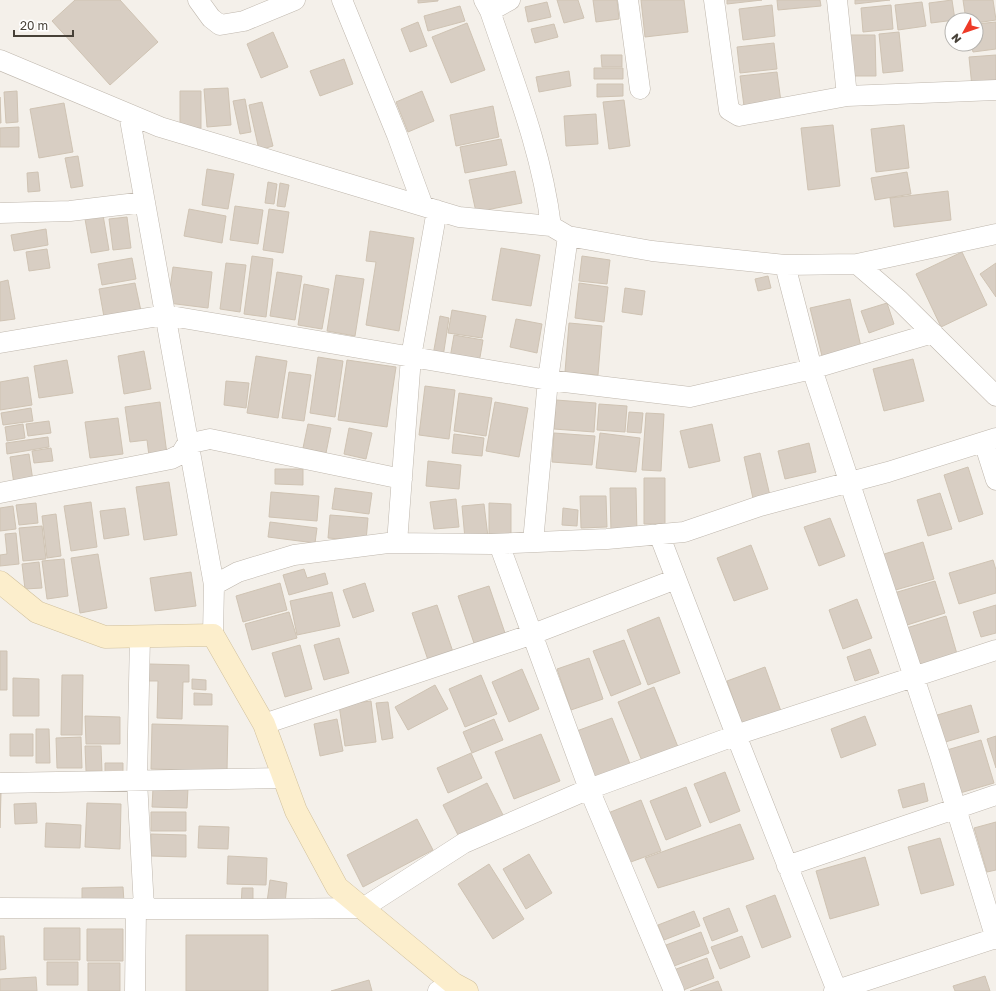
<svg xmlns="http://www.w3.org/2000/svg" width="996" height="991" font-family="'Golos Text',sans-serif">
<rect width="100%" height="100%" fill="#f4f0ea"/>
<path fill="#d8cec3" stroke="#cfc3b3" d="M75 0H120L158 42 110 85 52 21Z
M418 0H438V1L418 3Z
M557 0H578L584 18 564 23Z
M593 0H617L619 19 596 22Z
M641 0H684L688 32 645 37Z
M727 0H762L727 4Z
M777 0H820L821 6 778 10Z
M855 0H890L855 4Z
M952 0 955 20 931 23 929 3Z
M963 0H993L996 20 976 23V20H966Z
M547 2 551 17 528 22 525 7Z
M922 2 926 26 898 30 895 5Z
M772 5 775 36 743 40 739 9Z
M891 5 893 29 863 32 861 8Z
M460 6 465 21 428 31 424 16Z
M418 22 427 46 410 52 401 29Z
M996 22V49L973 52 971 44H976V24Z
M467 23 485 70 451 83 432 37Z
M554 24 558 37 535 43 531 29Z
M273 32 288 67 261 78 247 44Z
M899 32 903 71 883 73 879 34Z
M848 35H875L876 76H849Z
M774 43 777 69 740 73 737 47Z
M601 55H622V67H602Z
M996 55V85L972 87 969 57Z
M344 59 353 84 320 96 310 71Z
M594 68H623V79H594Z
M569 71 571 86 539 92 536 77Z
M777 72 781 102 744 106 740 76Z
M597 84H623V96L597 97Z
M228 88 231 125 207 127 204 89Z
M17 91 18 122 6 123 4 92Z
M180 91H201V128H180Z
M422 91 434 121 408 132 396 102Z
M0 97 1 123H0Z
M245 99 251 132 240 134 233 101Z
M624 100 630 146 609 149 603 102Z
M262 102 273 146 259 150 249 105Z
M64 103 73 152 39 158 30 109Z
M493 106 499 137 456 146 450 115Z
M596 114 598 144 566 146 564 116Z
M833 125 840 186 808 190 801 128Z
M904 125 909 168 876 172 871 129Z
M19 127V147H0V128Z
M501 139 507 165 465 173 460 147Z
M78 156 83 186 71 188 65 158Z
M207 169 234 174 228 209 202 205Z
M515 171 522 203 476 212 469 180Z
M38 172 40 191 28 192 27 173Z
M907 172 911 194 875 200 871 178Z
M268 182 277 184 274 204 265 203Z
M280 183 289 185 285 207 277 206Z
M948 191 951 220 894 227 890 198Z
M235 206 263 210 258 244 230 240Z
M189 209 226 216 222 243 184 236Z
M269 209 289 212 283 253 263 250Z
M103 215 109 250 91 253 85 219Z
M127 217 131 248 113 250 109 219Z
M46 229 48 245 14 251 11 235Z
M370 231 414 238 399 331 366 325 376 262 366 261Z
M501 248 540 255 531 306 492 300Z
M47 249 50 268 29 271 26 252Z
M962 252 987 305 941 327 916 274Z
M252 256 273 259 266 317 244 314Z
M582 256 610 260 607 284 579 281Z
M132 258 136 279 102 285 98 264Z
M226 263 246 265 240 312 220 309Z
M996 263V297L980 274Z
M173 267 212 272 208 308 168 303Z
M277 272 302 276 295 320 270 316Z
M336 275 364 279 355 336 327 331Z
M768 276 771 288 758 291 755 279Z
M8 280 15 319 0 321V282Z
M135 283 141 311 104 317 99 289Z
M579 283 608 287 604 322 575 318Z
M304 284 329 289 322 329 298 325Z
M625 288 645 291 642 315 622 312Z
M850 299 861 347 822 356 810 308Z
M887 303 894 324 869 333 861 311Z
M452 310 486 316 482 338 448 333Z
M440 316 449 318 443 357 433 355Z
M516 319 542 324 537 353 510 347Z
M569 323 602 326 598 375 565 372Z
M454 335 483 340 479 363 450 358Z
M144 351 151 389 124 394 118 356Z
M256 356 287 361 278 418 247 413Z
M318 357 343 361 335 417 310 413Z
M913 359 924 401 884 411 873 369Z
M67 360 73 393 39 398 34 366Z
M347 360 396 367 387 427 338 420Z
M289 372 311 375 304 421 282 418Z
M28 377 32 405 0 410V382Z
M226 381 249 383 246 408 224 405Z
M425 386 455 390 449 439 419 435Z
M459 393 492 398 486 436 454 431Z
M556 400 596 403 594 432 554 429Z
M160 402 167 454 149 456 147 440 130 442 125 407Z
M495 402 528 408 519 457 486 451Z
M599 404 627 406 625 432 597 430Z
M31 408 33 421 3 425 1 413Z
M629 412 643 413 641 433 627 432Z
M646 413 664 414 661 471 642 470Z
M118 418 123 454 90 458 85 422Z
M49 421 51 433 28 436 26 424Z
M23 424 25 438 7 441 5 427Z
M308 424 331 428 326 453 303 448Z
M712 424 720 461 689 468 680 431Z
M349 428 372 433 366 459 344 454Z
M554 433 595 436 592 465 552 462Z
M600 433 640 438 636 472 596 468Z
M454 434 484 438 482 456 452 453Z
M48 437 49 447 7 454 6 443Z
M809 443 816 472 785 479 778 451Z
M51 448 53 461 34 463 32 451Z
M760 453 771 500 754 503 744 457Z
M29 454 33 481 14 484 10 457Z
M428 461 461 465 459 489 426 486Z
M968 467 983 514 959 522 944 475Z
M275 469H303V485L275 484Z
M644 478H665V524H644Z
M169 482 177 535 144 540 136 487Z
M335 488 372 493 369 514 332 509Z
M610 488H636L637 534H611Z
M271 492 319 496 317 521 269 517Z
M940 493 952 529 928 536 917 500Z
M580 496H606L607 527 581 528Z
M456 499 459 527 434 529 430 502Z
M91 502 97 547 71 551 64 506Z
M36 503 38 523 19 525 16 505Z
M489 503 511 504V539H489Z
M484 504 488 537 465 539 462 506Z
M13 506 16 529 0 531V508Z
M125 508 129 535 104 539 100 511Z
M563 508 578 510 577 526 562 525Z
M56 514 61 556 47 558 42 516Z
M330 515 368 518 366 541 328 538Z
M830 518 845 556 819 566 804 527Z
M270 522 317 528 315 543 268 537Z
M42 526 46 559 23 561 19 528Z
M16 533 19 564 0 566V555L7 554 5 534Z
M923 542 934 579 892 591 881 555Z
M751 545 768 589 734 601 717 558Z
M98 554 107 608 80 613 71 558Z
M64 559 68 596 47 599 42 561Z
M993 560 996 570V593L959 604 949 573Z
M39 562 42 588 25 589 22 564Z
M304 569 307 578 325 573 328 584 289 595 283 575Z
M191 572 196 606 155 611 150 578Z
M935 581 945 613 904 626 894 593Z
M280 583 287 610 243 622 236 596Z
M365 583 374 611 353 618 343 590Z
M489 586 506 636 475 646 458 596Z
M332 592 340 626 297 635 290 601Z
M857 599 872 638 843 649 829 610Z
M437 605 453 652 428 660 412 613Z
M996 605V633L981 637 973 612Z
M289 612 297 638 252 650 245 624Z
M946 616 957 654 915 667 903 629Z
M659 617 680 673 648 685 627 630Z
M339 638 349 673 324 680 314 645Z
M624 640 641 684 611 696 593 651Z
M300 645 312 689 285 697 272 653Z
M870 649 879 673 855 681 847 657Z
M0 651H7V690H0Z
M589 658 603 699 571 710 557 669Z
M149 664 189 665V682H183L182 719 157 718 158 681H149Z
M765 667 782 714 743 727 727 681Z
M522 669 539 709 509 722 492 682Z
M62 675H83L82 735H61Z
M481 675 497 714 465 727 449 689Z
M13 678 39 679V716H13Z
M192 679 206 680V690L192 689Z
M435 685 448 709 408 730 395 707Z
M654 687 678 747 642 761 618 702Z
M194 693 212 694V705H194Z
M371 701 376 742 345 746 339 705Z
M388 702 393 738 382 740 376 703Z
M971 705 979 732 942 743 934 716Z
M85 716 120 717V744H86Z
M865 716 876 745 841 758 831 729Z
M612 718 632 769 594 784 574 732Z
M337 719 343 751 320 756 314 724Z
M494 719 503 740 472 753 463 732Z
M152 724 228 726 227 771 151 769Z
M36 729H49L50 763H36Z
M10 734H33V756H10Z
M541 734 560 781 514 799 495 752Z
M996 736V768L987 739Z
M81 737 82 768H57L56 738Z
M981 740 994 783 960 793 947 750Z
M85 746H101L102 771H86Z
M471 753 482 778 448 793 437 768Z
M105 763H123V774L105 775Z
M725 772 740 811 710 823 694 784Z
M487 783 504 817 460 839 443 805Z
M924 783 928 801 903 808 898 790Z
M686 787 701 826 666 840 650 801Z
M153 788H188L187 808 152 807Z
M0 793H1L0 828Z
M641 800 661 851 628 863 608 813Z
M36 803 37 823 15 824 14 804Z
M87 803 121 804 120 849 85 847Z
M151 812H186V831H151Z
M417 819 433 850 363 887 347 855Z
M996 822V870L987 872 974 828Z
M46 823 81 825 80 848 45 847Z
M740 824 754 859 658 888 645 858Z
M199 826 229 827 228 849 198 848Z
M151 834 186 835V857L151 856Z
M940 838 954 885 921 894 908 847Z
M529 854 552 893 526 909 503 869Z
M228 856 267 858 266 885 227 884Z
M865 857 879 905 830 919 816 871Z
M489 864 524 919 493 939 458 884Z
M270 880 287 883 285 904 267 902Z
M123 887 124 902 82 903V888Z
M242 888H253V908H241Z
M775 895 791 937 762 948 746 906Z
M729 908 738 931 712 941 703 918Z
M694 911 700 926 664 940 658 925Z
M44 928H80V960H44Z
M87 929H123V961H87Z
M701 932 709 953 674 966 666 945Z
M186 935H268V991H186Z
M0 936H4L6 969 0 970Z
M742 936 750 957 720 969 711 947Z
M707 958 714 978 681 991 668 972Z
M47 962H78V985H47Z
M88 963H120V991H88Z
M985 976 990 991H955L953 986Z
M36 977 37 991H0V979Z
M369 980 372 991H331Z
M718 981 722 991H690Z"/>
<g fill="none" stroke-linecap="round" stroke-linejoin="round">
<defs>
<path id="street" d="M198 0 211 18 220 25 244 21 295 0
M342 0 397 135 423 206
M484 0 490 11C514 82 542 152 551 226L568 236 548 380 533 542
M628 0 640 89
M714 0 729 110 739 116 847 96
M837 0 847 96 996 90
M490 11 510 0
M0 60 160 127 336 180 459 217 551 226
M129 114 214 585
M0 213 70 211 145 202
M568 236 652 251 785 265 812 369 933 333
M857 264 996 234
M785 265 857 264 899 300 996 396
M0 343 165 315 548 380 690 397 812 369 939 753 996 939
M984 442 996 480
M0 493 171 459 181 454 187 444 210 439 402 479
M659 534 736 735 837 991
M397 543 411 357 437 210
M499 544 589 789 674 991
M213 635 214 585 238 572 294 555 388 543 492 544 607 539 684 532 760 506 888 472 996 438
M264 724 533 634 676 579
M0 783 284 778
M787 866 996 795
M0 908 261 909 363 908 464 843 589 789 745 732 996 650
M135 991 136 909 144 908 137 781 140 636
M438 991 454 984
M834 991 996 938"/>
<path id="secondary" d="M0 582 37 612 105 637 213 635 264 724 296 811 337 887 454 984 467 991"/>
</defs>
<use href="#street" stroke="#bfb7ad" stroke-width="21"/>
<use href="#secondary" stroke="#d1c09c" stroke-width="23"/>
<use href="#street" stroke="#fff" stroke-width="20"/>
<use href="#secondary" stroke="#fceecc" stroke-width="22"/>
</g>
<g transform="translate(964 32) rotate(230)"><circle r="19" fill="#ffffff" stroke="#b5b3af"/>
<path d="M0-3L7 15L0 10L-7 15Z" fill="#ee3a27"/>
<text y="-6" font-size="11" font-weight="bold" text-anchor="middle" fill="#474138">N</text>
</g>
<path d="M14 30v6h59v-6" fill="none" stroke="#474138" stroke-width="2"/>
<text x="20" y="30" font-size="12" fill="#474138" stroke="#ffffff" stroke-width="3" paint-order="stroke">20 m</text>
</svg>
